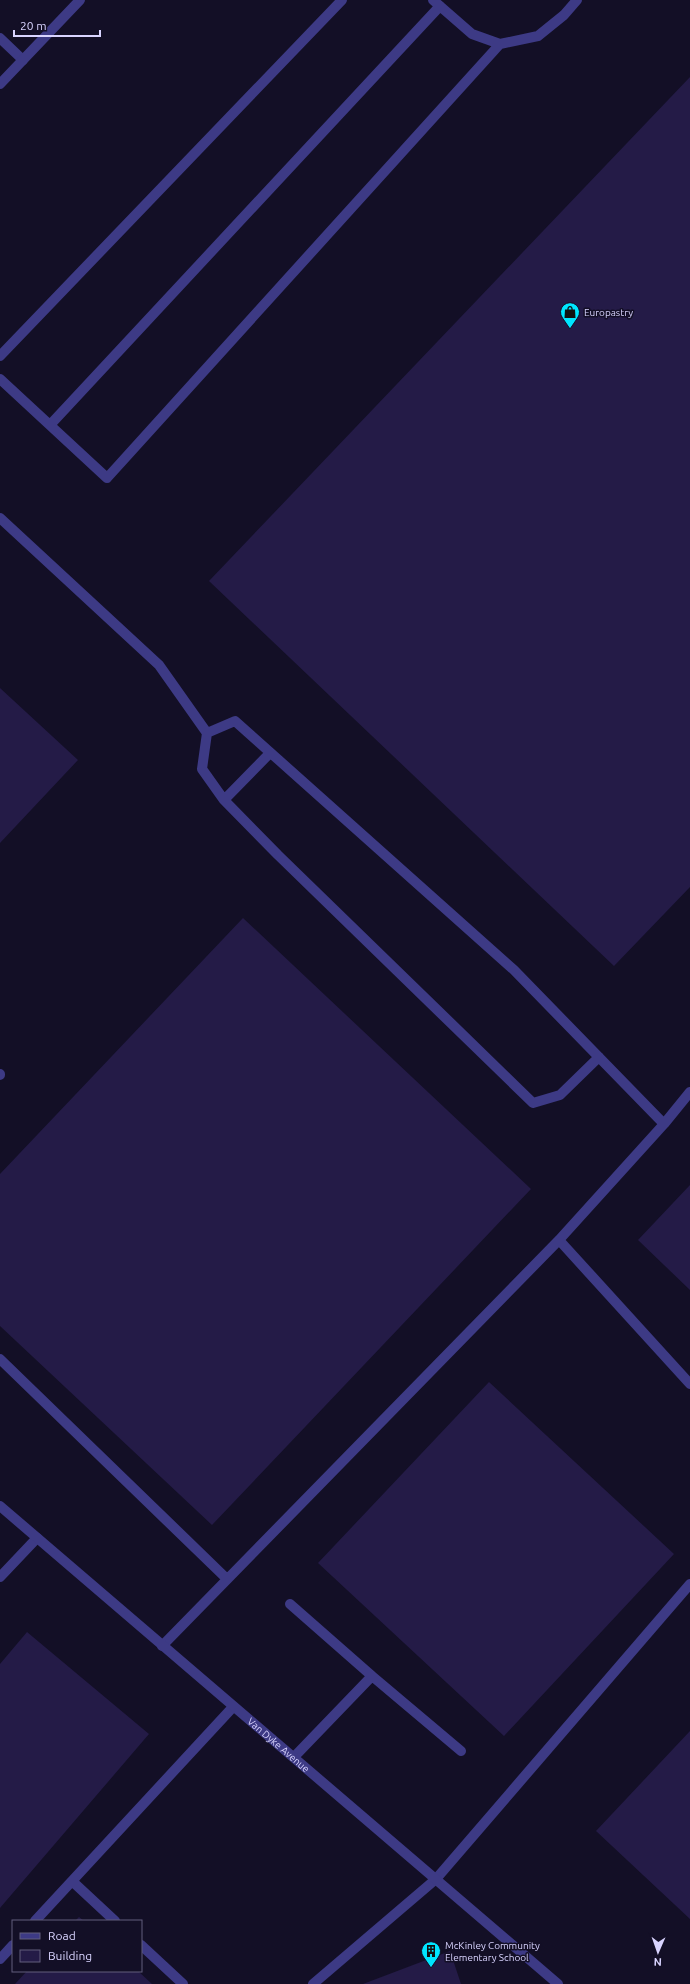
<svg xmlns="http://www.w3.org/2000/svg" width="690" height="1984" font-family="Ubuntu,sans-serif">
<rect width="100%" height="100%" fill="#130f26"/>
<path fill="#241b47" d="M690 77V887L614 966 209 581Z
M0 688 78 760 0 843Z
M243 918 531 1189 212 1525 0 1326V1174Z
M690 1185V1290L638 1240Z
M489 1382 674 1554 504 1736 318 1563Z
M27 1632 149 1734 0 1908V1664Z
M690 1731V1919L596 1831Z
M79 1917 84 1921H75Z
M450 1951 461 1984H363Z
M27 1971H138L152 1984H15Z"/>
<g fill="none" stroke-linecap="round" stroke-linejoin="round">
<path stroke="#3d3a85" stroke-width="10" d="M433 0 472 34 500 44 538 36 564 15 577 0
M0 38 23 60
M0 356 342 0
M0 379 107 478 500 44
M50 425 440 6
M0 518 159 665 207 733 202 769 224 800
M207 733 235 721 514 970 664 1124
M270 753 224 800 278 855 533 1103 560 1095 599 1057
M0 1074V1075
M559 1240 690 1384
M0 1359 227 1579
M0 1577 37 1538
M290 1604 372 1676
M162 1646 559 1240 664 1124 690 1092
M294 1757 372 1676 461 1751
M72 1881 115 1921
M35 1921 233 1707
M141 1945 183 1984
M0 1959 13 1945
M313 1984 436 1879 690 1584"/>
<path stroke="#3d3a85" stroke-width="10" id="s1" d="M0 1506 558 1984"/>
<path stroke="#3d3a85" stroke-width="10" d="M0 84 80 0"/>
</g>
<defs>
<symbol id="shop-pin" viewBox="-11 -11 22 30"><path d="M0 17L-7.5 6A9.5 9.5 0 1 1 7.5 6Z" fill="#00e5ff" stroke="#130f26"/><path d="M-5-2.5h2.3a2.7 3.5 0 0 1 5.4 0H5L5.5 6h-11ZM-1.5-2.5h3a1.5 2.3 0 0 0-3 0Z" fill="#111"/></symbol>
<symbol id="building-pin" viewBox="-11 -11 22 30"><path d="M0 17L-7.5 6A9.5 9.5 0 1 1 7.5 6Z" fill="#00e5ff" stroke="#130f26"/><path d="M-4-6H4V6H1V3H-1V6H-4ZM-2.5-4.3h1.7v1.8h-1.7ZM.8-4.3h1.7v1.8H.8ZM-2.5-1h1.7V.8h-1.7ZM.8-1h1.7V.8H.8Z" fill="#111"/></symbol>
</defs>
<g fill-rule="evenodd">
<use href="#shop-pin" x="559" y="301" width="22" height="30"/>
<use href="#building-pin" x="420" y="1940" width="22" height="30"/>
</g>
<g text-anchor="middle" stroke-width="3" stroke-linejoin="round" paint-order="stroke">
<g font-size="10" fill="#d9d4ff" stroke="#130f26" text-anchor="start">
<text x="584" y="316">Europastry</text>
<text x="445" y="1949">McKinley Community<tspan x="445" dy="12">Elementary School</tspan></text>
</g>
<g font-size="10" fill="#d9d4ff" stroke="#130f26">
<text dy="4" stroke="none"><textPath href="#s1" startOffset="367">Van Dyke Avenue</textPath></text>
</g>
</g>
<rect x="12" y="1920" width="130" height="52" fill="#130f26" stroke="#625e7d"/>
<rect x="20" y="1933" width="20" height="6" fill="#3d3a85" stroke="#625e7d"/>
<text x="48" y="1940" font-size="12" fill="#d9d4ff">Road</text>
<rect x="20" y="1950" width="20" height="12" fill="#241b47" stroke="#625e7d"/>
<text x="48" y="1960" font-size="12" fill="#d9d4ff">Building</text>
<g transform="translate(658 1952) rotate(182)" stroke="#130f26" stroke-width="3" paint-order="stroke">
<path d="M0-3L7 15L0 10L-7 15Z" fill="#d9d4ff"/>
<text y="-6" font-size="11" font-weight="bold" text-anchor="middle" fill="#d9d4ff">N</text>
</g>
<path d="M14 30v6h86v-6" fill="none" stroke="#d9d4ff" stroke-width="2"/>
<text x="20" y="30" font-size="12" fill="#d9d4ff" stroke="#130f26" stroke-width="3" paint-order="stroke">20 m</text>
</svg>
